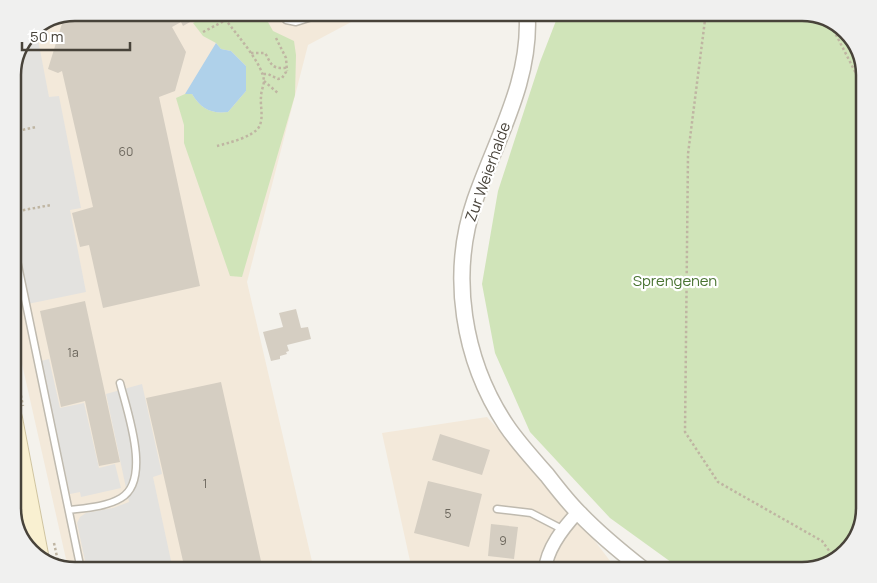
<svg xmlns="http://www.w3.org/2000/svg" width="877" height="583" font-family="Manrope,sans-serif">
<rect width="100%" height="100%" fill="#f4f2ec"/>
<path fill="#f3e9da" d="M75 13H368L308 45 247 282 314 570H75L68 568 13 324V71L31 31Z
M487 417 575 515 617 570H412L382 433Z"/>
<path fill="#d0e4b9" d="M213 13H263L273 31 294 41 296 55 295 95 242 277 230 276 184 143V125L176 98 185 94H192C201 109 211 114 228 112L246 91V66L231 51 221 49 216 43 203 36 193 23Z
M802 13 837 23 856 44 864 75V508L854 543 830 564 802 570H682L610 518 530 432 495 353 482 284 498 191 540 62 559 13Z"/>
<path fill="#e3e2df" d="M36 29 49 97 59 96 81 208 70 210 86 292 13 307V71L31 31Z
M49 359 60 408 84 403 99 468 115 464 121 488 81 497 80 492 70 494 41 361Z
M142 384 162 474 153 477 173 570H87L77 523 80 517 86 513 113 508 129 502 106 394Z"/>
<path fill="#afd1ea" d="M216 43 221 49 231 51 246 66V91L228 112C211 114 201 109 192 94H185Z"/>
<path fill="#d5cec2" d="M75 12H208L183 26 181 22 172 27 186 52 175 91 159 97 200 286 103 308 89 245 80 247 72 213 93 207 62 71 58 73 48 69 64 17Z
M85 301 120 462 99 466 85 401 61 407 40 311Z
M296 309 301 328 308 327 311 339 287 345 289 351 286 352 287 354 280 356V359L271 361 263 332 283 327 279 313Z
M221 382 263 570H185L146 398Z
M440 434 490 450 482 475 432 460Z
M428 481 482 494 469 547 414 533Z
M491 524 518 527 514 559 488 556Z"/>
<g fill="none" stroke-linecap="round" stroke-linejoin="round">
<defs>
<path id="service" d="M282 12 286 20 296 22 312 17
M310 12 312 17 319 12
M13 241 81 570
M497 509 531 513 562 529
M69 510C85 508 106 507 121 498 152 480 127 411 120 383"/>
<path id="minor" d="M545 570C547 548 563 528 578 512"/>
<path id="tertiary" d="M527 12C532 80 496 139 475 200 449 275 463 360 506 425 518 443 533 459 547 475 557 488 567 501 579 513 599 534 621 552 644 570"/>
<path id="secondary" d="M13 418 40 560"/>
</defs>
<use href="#service" stroke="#bfbaaf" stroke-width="9"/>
<use href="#minor" stroke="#bfbaaf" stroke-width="15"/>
<use href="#tertiary" stroke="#bfbaaf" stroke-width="18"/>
<use href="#secondary" stroke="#cfc4a0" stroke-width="20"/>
<path stroke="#bfb5a2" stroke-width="2.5" stroke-dasharray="2.5 2.5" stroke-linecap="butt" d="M706 12 688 154 685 432 718 482 822 541 835 559
M829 21 864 89
M203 32 226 20 236 12
M276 38 286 58 287 71
M251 53H265C271 63 271 69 285 68L286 72 282 78 278 79 268 74H262
M264 81 279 94
M13 132 36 127
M217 146C228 143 253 137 259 127 264 118 260 106 261 97 261 92 263 87 264 82 264 65 236 34 226 20
M13 212 51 205
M13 356 23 406
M54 543 59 566
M139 570 157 566"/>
<use href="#service" stroke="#fff" stroke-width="6"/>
<use href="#minor" stroke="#fff" stroke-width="12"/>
<use href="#tertiary" stroke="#fff" stroke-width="15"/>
<use href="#secondary" stroke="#f9f0d1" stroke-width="18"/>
</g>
<g text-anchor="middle" stroke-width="4.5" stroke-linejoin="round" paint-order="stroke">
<g font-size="12" fill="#6b665c">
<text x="126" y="156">60</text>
<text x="73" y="357">1a</text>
<text x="205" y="488">1</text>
<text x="448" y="518">5</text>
<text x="503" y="545">9</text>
</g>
<g font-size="15" fill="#48433a" stroke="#fff">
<text transform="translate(488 172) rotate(-70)" y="5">Zur Weierhalde</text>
</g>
<g font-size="15" fill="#4a7433" stroke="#fff">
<text x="675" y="286">Sprengenen</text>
</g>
</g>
<path d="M0 0H877V583H0ZM75 21H802A54 54 0 0 1 856 75V508A54 54 0 0 1 802 562H75A54 54 0 0 1 21 508V75A54 54 0 0 1 75 21Z" fill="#f0f0ef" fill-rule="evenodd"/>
<path fill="none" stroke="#48433a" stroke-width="2.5" d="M75 21H802A54 54 0 0 1 856 75V508A54 54 0 0 1 802 562H75A54 54 0 0 1 21 508V75A54 54 0 0 1 75 21Z"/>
<path d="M22 42v8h108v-8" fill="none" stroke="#48433a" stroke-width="2.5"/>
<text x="30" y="42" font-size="15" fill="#48433a" stroke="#ffffff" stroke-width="4" paint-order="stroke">50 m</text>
</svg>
